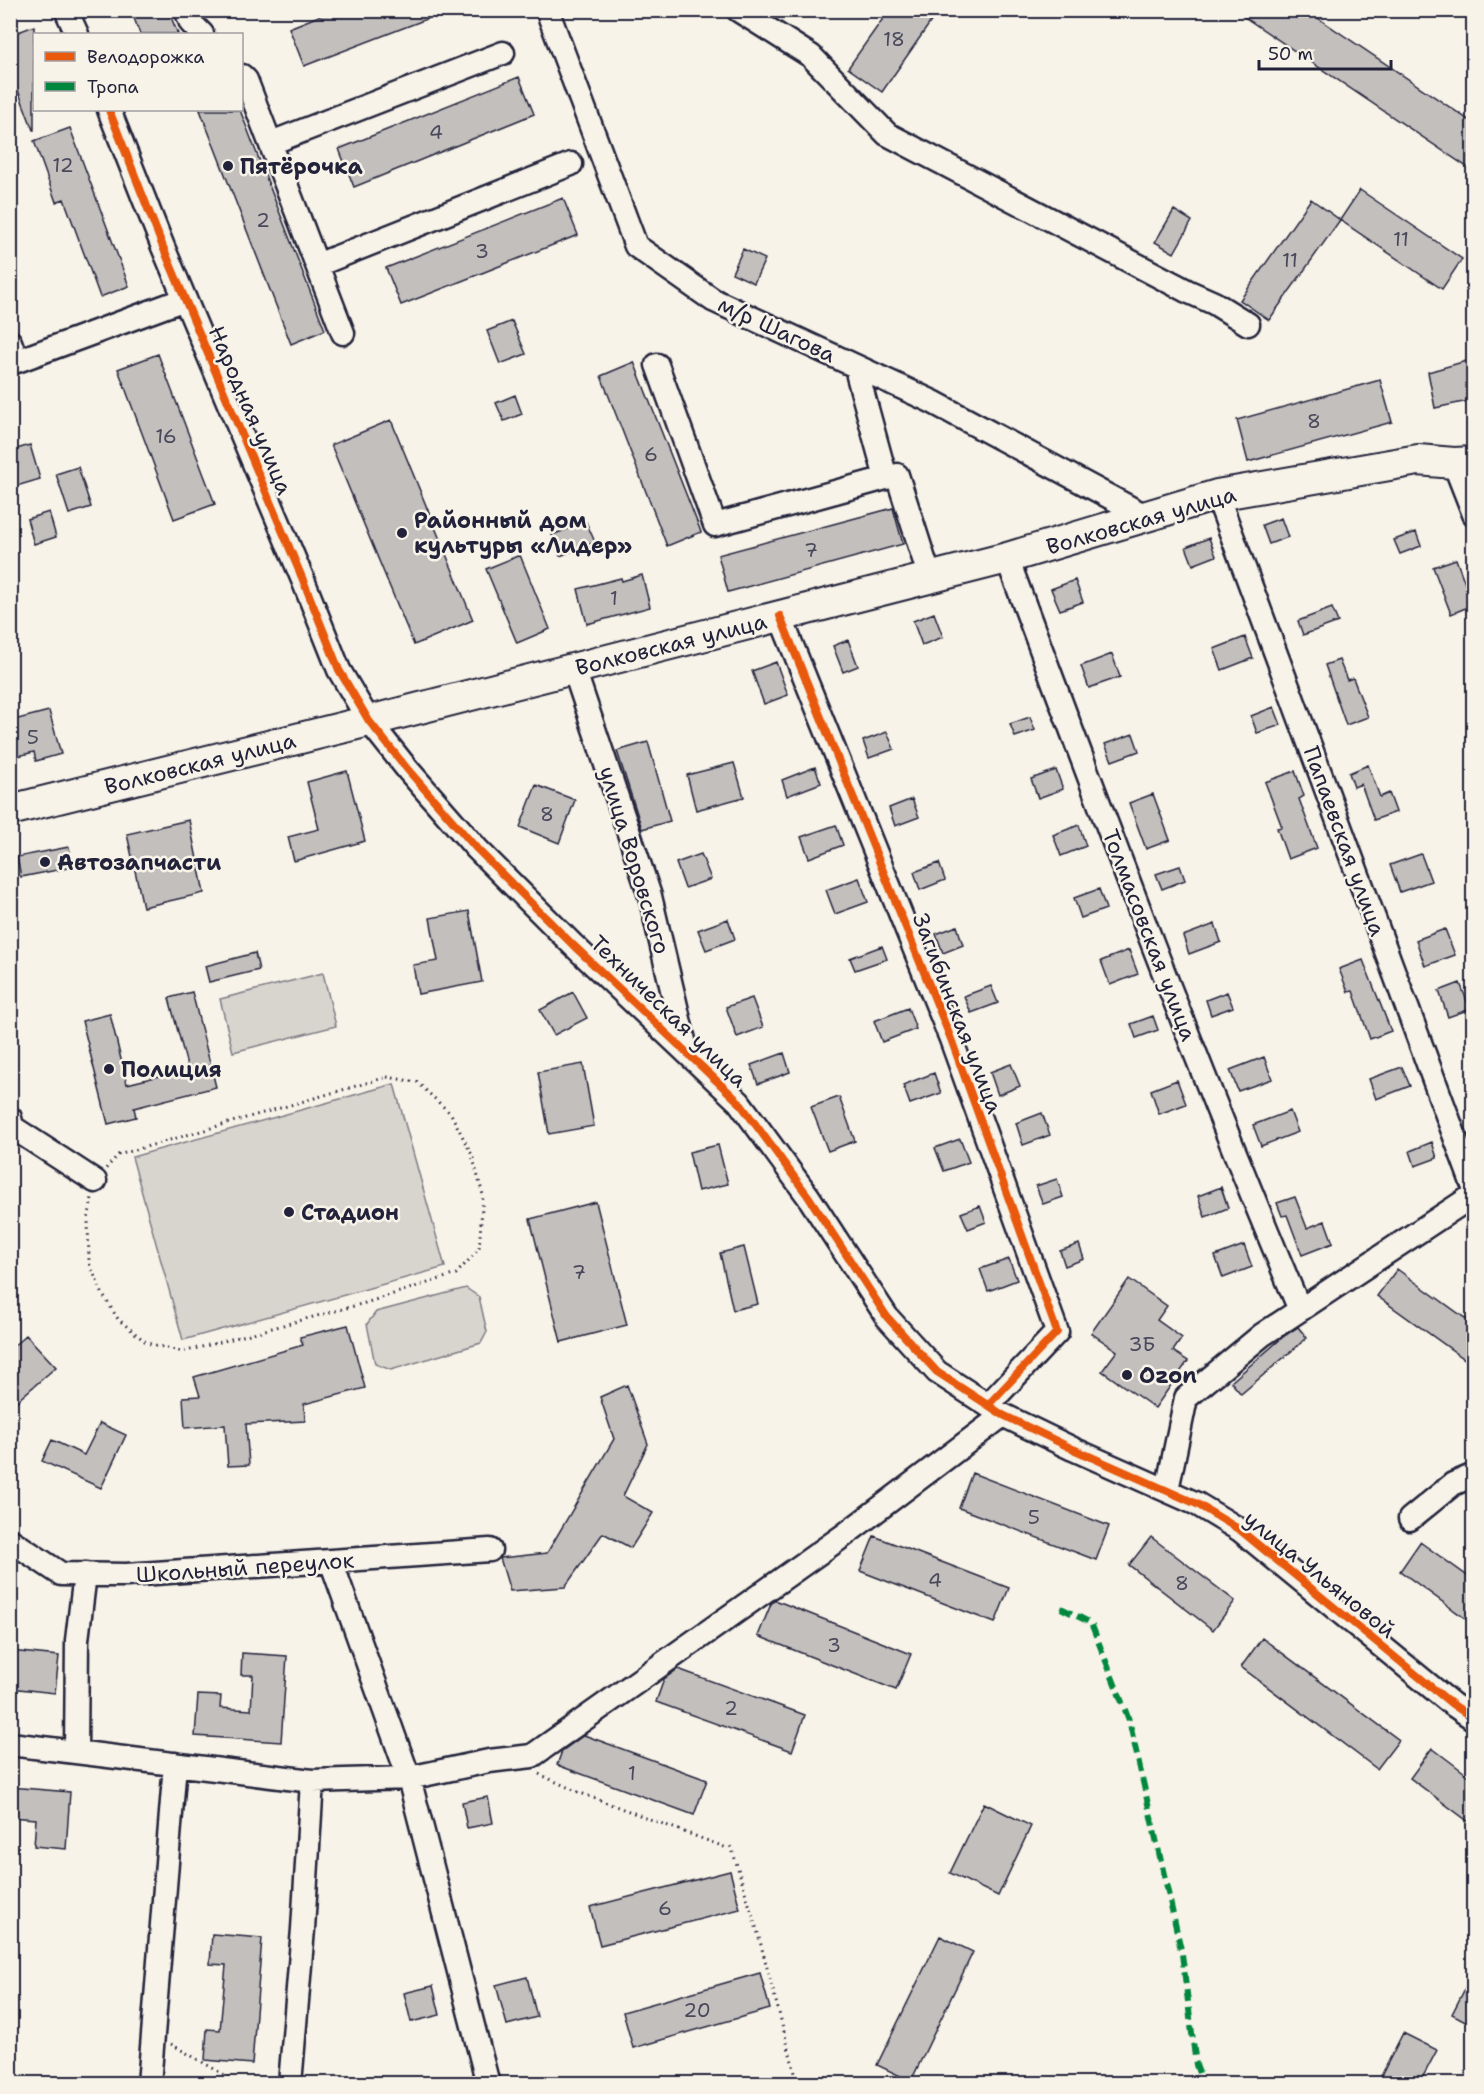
<svg xmlns="http://www.w3.org/2000/svg" width="1484" height="2094" font-family="'Shantell Sans',sans-serif">
<rect width="100%" height="100%" fill="#f7f3e8"/>
<filter id="ink" filterUnits="userSpaceOnUse"><feTurbulence type="fractalNoise" baseFrequency=".0167" numOctaves="2"/><feDisplacementMap in="SourceGraphic" scale="12" xChannelSelector="R" yChannelSelector="G"/><feConvolveMatrix kernelMatrix="1 2 1 2 8 2 1 2 1" color-interpolation-filters="sRGB"/></filter>
<g filter="url(#ink)">
<path fill="#d8d5cf" stroke="#7d7c85" stroke-width="1.5" d="M323 973 336 1026 233 1052 220 999Z
M394 1084 445 1267 183 1340 132 1157Z
M466 1288 479 1297 487 1332 481 1343 391 1370 375 1364 367 1324 376 1312Z"/>
<path fill="#c2bfbd" stroke="#22223b" stroke-width="1.5" d="M131 10H168L178 34H140Z
M334 10H445V12L304 66 289 28Z
M889 10H939L882 92 848 68Z
M1234 10H1306L1473 123V171Z
M34 26V130H33L10 69V35Z
M519 77 534 114 354 187 339 149Z
M200 110H240L325 330 291 344Z
M70 128 129 286 100 297 64 199 56 202 34 141Z
M1360 190 1462 259 1442 289 1340 220Z
M563 198 578 235 401 305 386 268Z
M1311 199 1340 220 1269 320 1240 300Z
M1174 210 1192 221 1174 253 1155 242Z
M743 249 765 259 754 283 732 273Z
M512 321 526 354 500 364 487 331Z
M158 354 215 504 174 519 118 369Z
M1473 359V400L1435 408 1428 372Z
M634 362 701 532 667 546 601 376Z
M1380 380 1392 422 1248 462 1237 420Z
M515 395 522 414 504 421 496 403Z
M391 420 473 620 414 645 331 445Z
M30 445 40 479 10 488V451Z
M78 467 91 507 69 514 56 474Z
M893 508 903 544 728 592 718 555Z
M49 512 56 537 34 544 27 519Z
M1281 518 1288 537 1269 544 1262 525Z
M586 522 595 542 560 556 552 535Z
M1416 532 1421 546 1400 554 1394 540Z
M1209 538 1216 556 1193 565 1186 547Z
M520 555 550 629 517 643 486 569Z
M1456 559 1473 605 1451 614 1433 567Z
M642 575 650 607 587 624 578 589 621 578 622 581Z
M1075 580 1083 602 1060 610 1051 589Z
M1332 608 1338 622 1303 635 1298 621Z
M934 613 943 637 922 645 913 621Z
M1245 637 1253 658 1222 670 1214 649Z
M848 640 858 666 843 672 833 646Z
M1112 654 1120 677 1089 688 1081 666Z
M1339 660 1347 680 1353 678 1368 717 1346 725 1325 665Z
M776 662 788 695 764 704 752 671Z
M1274 707 1281 725 1257 733 1251 716Z
M49 711 61 754 36 761 34 752 10 758V721Z
M1030 717 1035 730 1015 737 1010 724Z
M887 732 894 749 869 758 863 741Z
M1133 734 1139 751 1112 761 1105 744Z
M648 742 670 821 642 829 617 751Z
M734 763 744 797 696 810 687 775Z
M1368 765 1380 797 1389 793 1396 812 1374 820 1361 784 1354 787 1349 773Z
M815 767 821 783 787 796 782 780Z
M1056 770 1063 789 1038 798 1031 779Z
M347 771 365 841 294 861 288 837 319 829 307 782Z
M1295 771 1304 796 1299 799 1317 848 1288 859 1277 828 1282 827 1265 782Z
M536 785 575 800 559 843 520 827Z
M1153 794 1170 840 1146 849 1129 803Z
M912 799 919 817 895 826 889 808Z
M189 820 204 893 143 907 127 834Z
M836 825 843 845 809 858 801 837Z
M1079 825 1086 846 1061 856 1053 835Z
M69 847 73 867 21 877 17 857Z
M701 854 711 879 685 888 676 863Z
M1421 854 1431 881 1400 892 1390 865Z
M939 863 945 880 920 890 914 872Z
M1180 866 1185 880 1162 889 1156 874Z
M859 878 868 902 835 914 826 890Z
M1099 889 1106 909 1081 918 1074 898Z
M469 911 482 982 418 994 413 965 438 961 430 918Z
M728 919 735 939 706 950 698 930Z
M1215 924 1221 942 1189 954 1183 936Z
M957 926 963 945 943 953 936 934Z
M1445 929 1455 955 1425 966 1416 940Z
M882 946 887 959 855 970 850 958Z
M1129 950 1138 974 1110 985 1101 961Z
M255 953 259 970 209 982 205 966Z
M1363 960 1391 1031 1370 1039 1353 991 1348 992 1339 969Z
M1460 983 1470 1009 1448 1017 1439 991Z
M991 986 998 1003 971 1013 964 996Z
M192 992 216 1087 134 1108 136 1117 108 1124 82 1021 110 1014 127 1084 188 1069 169 998Z
M573 992 587 1018 554 1035 540 1010Z
M1227 992 1233 1007 1211 1015 1206 1000Z
M752 998 763 1027 737 1037 726 1007Z
M908 1008 916 1029 882 1042 874 1021Z
M1153 1016 1158 1030 1136 1038 1131 1024Z
M784 1053 790 1072 758 1084 751 1065Z
M1264 1057 1272 1079 1238 1091 1230 1070Z
M583 1064 594 1126 549 1134 538 1072Z
M1011 1064 1020 1086 998 1095 990 1072Z
M1402 1067 1410 1086 1376 1099 1369 1079Z
M934 1073 941 1093 910 1104 903 1085Z
M1177 1080 1186 1104 1159 1114 1151 1090Z
M839 1097 855 1141 828 1151 811 1107Z
M1290 1111 1298 1132 1261 1146 1253 1125Z
M1042 1113 1050 1135 1023 1145 1016 1123Z
M960 1139 969 1162 944 1171 935 1148Z
M1432 1142 1437 1158 1415 1166 1410 1151Z
M718 1145 728 1184 698 1191 689 1152Z
M1057 1179 1063 1197 1043 1204 1036 1186Z
M1221 1187 1228 1208 1205 1217 1198 1196Z
M1295 1197 1307 1228 1325 1221 1333 1243 1302 1255 1287 1215 1282 1216 1277 1203Z
M596 1202 627 1325 561 1342 530 1219Z
M980 1206 986 1222 968 1229 961 1213Z
M1079 1244 1084 1259 1065 1266 1060 1251Z
M1244 1245 1252 1267 1223 1278 1215 1256Z
M744 1247 758 1304 733 1310 720 1253Z
M1009 1259 1017 1280 988 1291 980 1269Z
M1397 1269 1473 1324V1365L1377 1296Z
M1129 1279 1167 1306 1157 1320 1182 1338 1173 1351 1188 1361 1155 1408 1102 1371 1117 1351 1091 1333Z
M348 1325 365 1388 304 1404 305 1421 246 1424 249 1465 228 1466 225 1425 185 1428 183 1397 200 1396 194 1377 303 1345 300 1337Z
M1298 1327 1307 1338 1241 1394 1231 1382 1283 1337Z
M26 1335 56 1367 10 1407V1349Z
M627 1385 648 1444 623 1496 653 1513 631 1548 603 1533 565 1587 510 1591 500 1558 547 1553 614 1439 600 1397Z
M100 1423 126 1435 101 1488 42 1461 52 1440 84 1455Z
M972 1473 1109 1526 1096 1560 959 1508Z
M874 1536 1009 1588 995 1623 860 1571Z
M1151 1537 1235 1601 1213 1630 1129 1565Z
M1420 1542 1473 1580V1624L1400 1571Z
M775 1600 911 1654 896 1690 758 1636 771 1604Z
M1262 1638 1399 1740 1377 1769 1241 1667Z
M10 1651 59 1656 55 1693 10 1688Z
M242 1653 287 1656 281 1742 195 1736 198 1695 221 1696 220 1708 251 1710 253 1675H241Z
M678 1669 805 1715 792 1751 656 1702 664 1679Z
M584 1735 707 1780 694 1815 557 1765 562 1751Z
M1432 1748 1473 1779V1825L1410 1778Z
M10 1787 70 1792 66 1849 34 1846 36 1819 10 1817Z
M488 1797 493 1823 467 1828 462 1802Z
M984 1803 1031 1826 998 1896 950 1873Z
M730 1871 740 1909 600 1945 590 1907Z
M212 1934 262 1938 252 2064 205 2060 207 2029 220 2030 226 1965 210 1964Z
M940 1936 973 1952 911 2081 877 2065Z
M760 1973 770 2009 633 2048 623 2012Z
M1473 1973V2025L1452 2014Z
M527 1977 537 2017 507 2025 496 1985Z
M433 1986 440 2015 411 2022 404 1993Z
M1403 2033 1437 2050 1419 2084H1377Z"/>
<g fill="none" stroke-linecap="round" stroke-linejoin="round">
<defs>
<path id="minor" d="M66 10 77 34
M186 10 191 23 202 34
M550 10 549 15 636 246 713 300 933 402 1147 517
M738 10 811 56 887 134 1187 291 1214 303 1248 324
M242 76 246 80 343 333
M109 110 163 247 303 580 339 670 369 721 408 770 477 849 573 945 739 1102 808 1196 887 1317 937 1372 1003 1415 1073 1449 1197 1504 1240 1530 1452 1704 1474 1719
M271 143 503 53
M317 265 571 164
M10 342 17 361 185 299
M657 365 715 525 897 475 930 578
M858 376 886 478
M1454 463 1474 514
M1217 495 1474 1188
M1007 558C1101 810 1195 1062 1300 1310
M780 616 951 1039 1057 1332 988 1405
M574 669 650 896 687 1053
M10 1118 12 1127 95 1181
M1167 1490 1186 1398 1262 1335 1474 1195
M1410 1519 1453 1484 1474 1475
M10 1540 61 1574 126 1575 490 1550
M331 1561 409 1778 488 2084
M10 1744 312 1781 409 1778 489 1761 532 1756 843 1536 1003 1415
M76 1752 77 1640 85 1574
M149 2084 175 1764
M290 2084 303 1929 312 1781"/>
<path id="major" d="M10 810 369 721 1007 558 1217 495 1418 460 1454 463 1474 462"/>
</defs>
<use href="#minor" stroke="#22223b" stroke-width="27"/>
<use href="#major" stroke="#22223b" stroke-width="34"/>
<path stroke="#22223b" stroke-width="3" stroke-dasharray="1.5 4.5" stroke-linecap="butt" d="M387 1077 417 1082 451 1114 472 1155 483 1195 479 1249 456 1274 365 1303 183 1352 147 1343 118 1319 103 1295 89 1263 88 1220 95 1181 118 1155Z
M539 1774 578 1792 727 1848
M731 1846 757 1930 798 2084
M171 2044 240 2084"/>
<use href="#minor" stroke="#f7f3e8" stroke-width="22"/>
<use href="#major" stroke="#f7f3e8" stroke-width="30"/>
<path stroke="#00873e" stroke-width="6" stroke-dasharray="12 6" stroke-linecap="butt" d="M1061 1608 1091 1623 1129 1720 1182 1954 1196 2065 1203 2084"/>
<defs>
<path id="cycleway" d="M109 110 163 247 303 580 339 670 369 721 408 770 477 849 573 945 739 1102 808 1196 887 1317 937 1372 1003 1415 1073 1449 1197 1504 1240 1530 1452 1704 1474 1719
M780 616 951 1039 1057 1332 988 1405"/>
</defs>
<use href="#cycleway" stroke="#f7f3e8" stroke-width="11"/>
<use href="#cycleway" stroke="#e8590c" stroke-width="8"/>
</g>
</g>
<g fill="#22223b" stroke="#f7f3e8" stroke-width="2">
<circle cx="228" cy="166" r="6"/>
<circle cx="402" cy="533" r="6"/>
<circle cx="45" cy="862" r="6"/>
<circle cx="109" cy="1069" r="6"/>
<circle cx="289" cy="1212" r="6"/>
<circle cx="1127" cy="1375" r="6"/>
</g>
<g text-anchor="middle" stroke-width="5" stroke-linejoin="round" paint-order="stroke">
<g font-size="20" fill="#4a495c">
<text x="894" y="46">18</text>
<text x="436" y="139">4</text>
<text x="63" y="172">12</text>
<text x="263" y="227">2</text>
<text x="1401" y="246">11</text>
<text x="482" y="258">3</text>
<text x="1290" y="267">11</text>
<text x="1314" y="428">8</text>
<text x="166" y="443">16</text>
<text x="651" y="461">6</text>
<text x="811" y="557">7</text>
<text x="614" y="605">1</text>
<text x="33" y="744">5</text>
<text x="547" y="821">8</text>
<text x="579" y="1279">7</text>
<text x="1142" y="1351">3Б</text>
<text x="1034" y="1524">5</text>
<text x="935" y="1587">4</text>
<text x="1182" y="1590">8</text>
<text x="834" y="1652">3</text>
<text x="731" y="1715">2</text>
<text x="632" y="1780">1</text>
<text x="665" y="1915">6</text>
<text x="697" y="2017">20</text>
</g>
<g font-size="22" font-weight="bold" fill="#22223b" stroke="#f7f3e8" text-anchor="start">
<text x="240" y="174">Пятёрочка</text>
<text x="414" y="528">Районный дом<tspan x="414" dy="25">культуры «Лидер»</tspan></text>
<text x="57" y="870">Автозапчасти</text>
<text x="121" y="1077">Полиция</text>
<text x="301" y="1220">Стадион</text>
<text x="1139" y="1383">Ozon</text>
</g>
<g font-size="22" fill="#22223b" stroke="#f7f3e8">
<text transform="translate(777 329) rotate(25)" y="8">м/р Шагова</text>
<text transform="translate(251 410) rotate(67)" y="8">Народная улица</text>
<text transform="translate(1141 520) rotate(-16)" y="8">Волковская улица</text>
<text transform="translate(671 644) rotate(-14)" y="8">Волковская улица</text>
<text transform="translate(200 763) rotate(-14)" y="8">Волковская улица</text>
<text transform="translate(1345 841) rotate(70)" y="8">Папаевская улица</text>
<text transform="translate(635 860) rotate(73)" y="8">улица Воровского</text>
<text transform="translate(1150 935) rotate(69)" y="8">Толмасовская улица</text>
<text transform="translate(669 1011) rotate(44)" y="8">Техническая улица</text>
<text transform="translate(958 1013) rotate(69)" y="8">Загибинская улица</text>
<text transform="translate(245 1567) rotate(-4)" y="8">Школьный переулок</text>
<text transform="translate(1320 1574) rotate(39)" y="8">улица Ульяновой</text>
</g>
</g>
<rect width="1484" height="2094" fill="none" stroke="#f7f3e8" stroke-width="36"/>
<rect x="18" y="18" width="1448" height="2058" fill="none" stroke="#22223b" stroke-width="2" filter="url(#ink)"/>
<rect x="33" y="33" width="210" height="78" fill="#f7f3e8" stroke="#a29fa3" stroke-width="1.5"/>
<rect x="45" y="52" width="30" height="9" fill="#e8590c" stroke="#a29fa3" stroke-width="1.5"/>
<text x="87" y="63" font-size="18" fill="#22223b">Велодорожка</text>
<rect x="45" y="82" width="30" height="9" fill="#00873e" stroke="#a29fa3" stroke-width="1.5"/>
<text x="87" y="93" font-size="18" fill="#22223b">Тропа</text>
<path d="M1259 60v9h132v-9" fill="none" stroke="#22223b" stroke-width="3"/>
<text x="1268" y="60" font-size="18" fill="#22223b" stroke="#f7f3e8" stroke-width="4.5" paint-order="stroke">50 m</text>
</svg>
